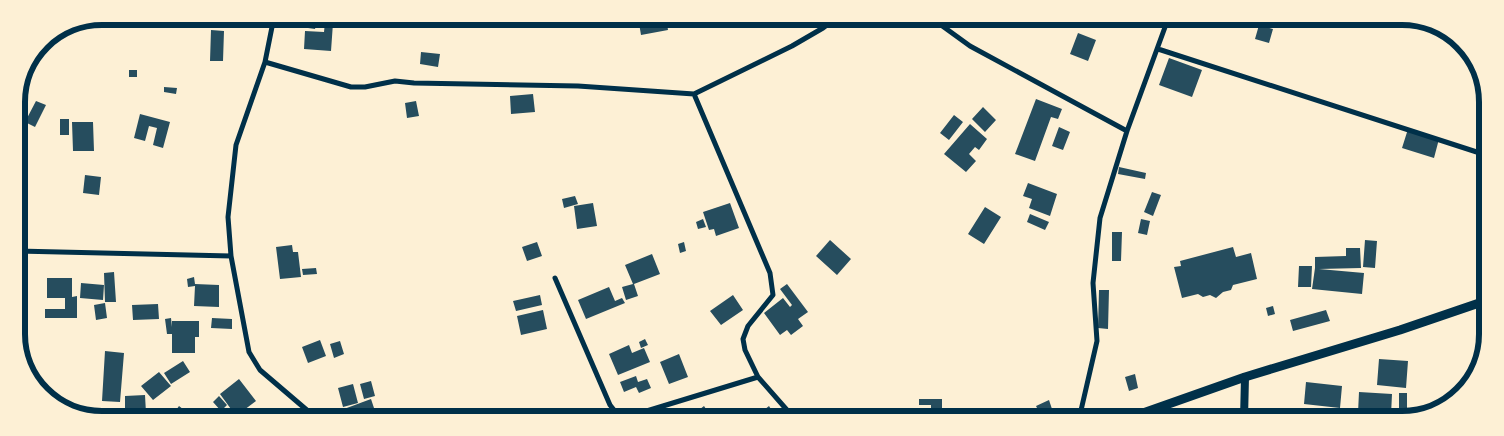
<svg xmlns="http://www.w3.org/2000/svg" width="1504" height="436" font-family="'Sofia Sans Condensed',sans-serif">
<rect width="100%" height="100%" fill="#fdf0d5"/>
<path fill="#264d5e" d="M638 17H666L668 30 641 35Z
M309 19 317 21 315 29 308 28Z
M325 22 333 23 331 51 304 49 305 31 324 32Z
M1259 25 1273 29 1269 43 1255 39Z
M211 30 224 31 223 61H210Z
M1078 33 1096 40 1088 61 1070 54Z
M421 52 440 54 438 67 420 64Z
M1169 58 1202 70 1192 97 1159 85Z
M129 70H137V77H129Z
M164 87 177 88 176 94 164 92Z
M533 94 535 112 511 114 510 96Z
M1036 99 1062 109 1058 119 1051 117 1035 161 1015 154Z
M36 101 46 105 35 127 25 122Z
M416 101 419 116 407 118 405 103Z
M983 107 996 120 985 132 972 119Z
M140 114 170 122 163 148 153 145 157 128 149 126 145 141 134 138Z
M954 115 963 122 949 140 940 133Z
M60 119H69V135H60Z
M72 122H93L94 151H73Z
M970 124 987 139 979 150 975 147 969 154 976 161 966 172 944 154Z
M1059 127 1070 132 1063 150 1052 146Z
M1408 129 1439 139 1434 158 1402 148Z
M1119 167 1146 173 1145 179 1118 174Z
M85 175 101 177 99 195 83 193Z
M1028 183 1057 194 1050 216 1029 208 1032 199 1023 196Z
M1152 192 1161 195 1153 216 1144 212Z
M575 196 578 204 564 208 562 199Z
M593 203 597 226 577 229 574 206Z
M730 203 739 228 716 236 714 229 709 230 703 212Z
M985 207 1001 217 984 244 968 234Z
M1030 214 1049 222 1045 230 1027 222Z
M703 219 706 227 698 229 696 222Z
M1141 219 1150 221 1147 235 1138 233Z
M1112 232H1122L1121 261H1112Z
M830 240 851 259 837 275 816 256Z
M1365 240 1377 241 1375 268 1363 267Z
M537 242 542 256 527 261 522 247Z
M684 242 686 251 680 253 678 244Z
M292 245 293 252H298L301 277 280 279 276 247Z
M1233 247 1236 257 1251 253 1257 279 1233 285 1231 290 1223 292 1216 298 1210 295 1203 297 1198 294 1182 298 1174 267 1181 266 1180 261Z
M1346 248H1360L1361 268 1319 269 1364 273 1362 294 1312 289 1315 268V257L1346 256Z
M652 254 660 274 634 284 638 296 626 300 622 287 633 284 625 265Z
M1299 266H1312L1311 287H1298Z
M316 268 317 274 303 275 302 269Z
M114 272 116 302H105L104 273Z
M194 277 195 284 219 285V307L194 306 195 286 188 287 187 279Z
M47 278H72V297L77 296V318H45V309H65V298H47Z
M81 283 104 285 103 300 80 298Z
M787 284 808 312 798 319 803 326 791 335 787 330 780 335 764 313 783 298 790 307 792 305 780 289Z
M609 287 615 301 622 298 625 303 586 319 578 300Z
M1099 290H1109L1108 329 1098 328Z
M540 295 542 305 516 311 513 301Z
M733 295 743 310 721 325 710 311Z
M105 303 107 318 96 320 94 305Z
M158 304 159 319 133 320 132 305Z
M1273 306 1275 314 1268 316 1266 308Z
M543 310 547 329 521 335 517 316Z
M1326 310 1330 321 1293 331 1290 320Z
M171 318 172 327V321H199V337H195V353H172V334H167L165 319Z
M212 318 232 319V329L211 328Z
M645 339 648 345 641 348 639 342Z
M320 340 326 356 308 363 302 347Z
M340 341 344 354 334 358 330 344Z
M629 345 632 353 644 348 650 362 618 375 609 354Z
M105 351 124 353 120 402 102 401Z
M679 354 688 377 669 384 660 362Z
M1379 359 1408 361 1406 388 1377 385Z
M183 361 190 372 171 384 164 373Z
M159 372 171 386 153 400 141 386Z
M1135 374 1138 388 1129 391 1125 377Z
M636 376 638 382 647 379 651 388 639 393 636 387 624 392 620 382Z
M239 379 256 401 236 416 220 394Z
M371 381 375 396 364 399 360 384Z
M1306 382 1342 386 1340 408 1304 404Z
M353 384 358 403 343 407 338 388Z
M1359 392 1392 394 1391 415 1358 413Z
M1399 393H1407V420H1399Z
M145 395 146 413 125 414V396Z
M219 396 227 405 221 411 213 402Z
M371 399 376 414 367 417H347L344 409Z
M919 399H942V415H931V419H885V409L931 412V405H919Z
M1049 400 1052 409 1040 414 1036 406Z
M179 406 188 413 185 417H171Z
M704 406 712 418H698L695 413Z
M769 406 774 414 769 418H754Z
M1305 411 1323 412 1322 419H1304Z"/>
<g fill="none" stroke-linecap="round" stroke-linejoin="round">
<path stroke="#003049" stroke-width="5" d="M274 17 265 62 236 145 228 217 231 256 249 352 260 370 315 417
M934 18 941 25 970 46 1127 131
M1158 49 1486 155
M265 62 351 87H365L395 81 414 83 578 86 694 94 792 46 823 28 836 18
M694 94 770 273 773 295 748 326 743 339 745 350 758 377 794 418
M17 251 231 256
M555 278 610 405 618 415 627 417 758 377
M1079 419 1097 341 1093 283 1100 218 1127 131 1168 19"/>
<path stroke="#003049" stroke-width="8" d="M1244 419 1245 377"/>
<path stroke="#003049" stroke-width="9" d="M1126 419 1245 377 1400 330 1485 301"/>
</g>
<path d="M0 0H1504V436H0ZM102 25H1402A77 77 0 0 1 1479 102V334A77 77 0 0 1 1402 411H102A77 77 0 0 1 25 334V102A77 77 0 0 1 102 25Z" fill="#fdf0d5" fill-rule="evenodd"/>
<path fill="none" stroke="#003049" stroke-width="6" d="M102 25H1402A77 77 0 0 1 1479 102V334A77 77 0 0 1 1402 411H102A77 77 0 0 1 25 334V102A77 77 0 0 1 102 25Z"/>
</svg>
